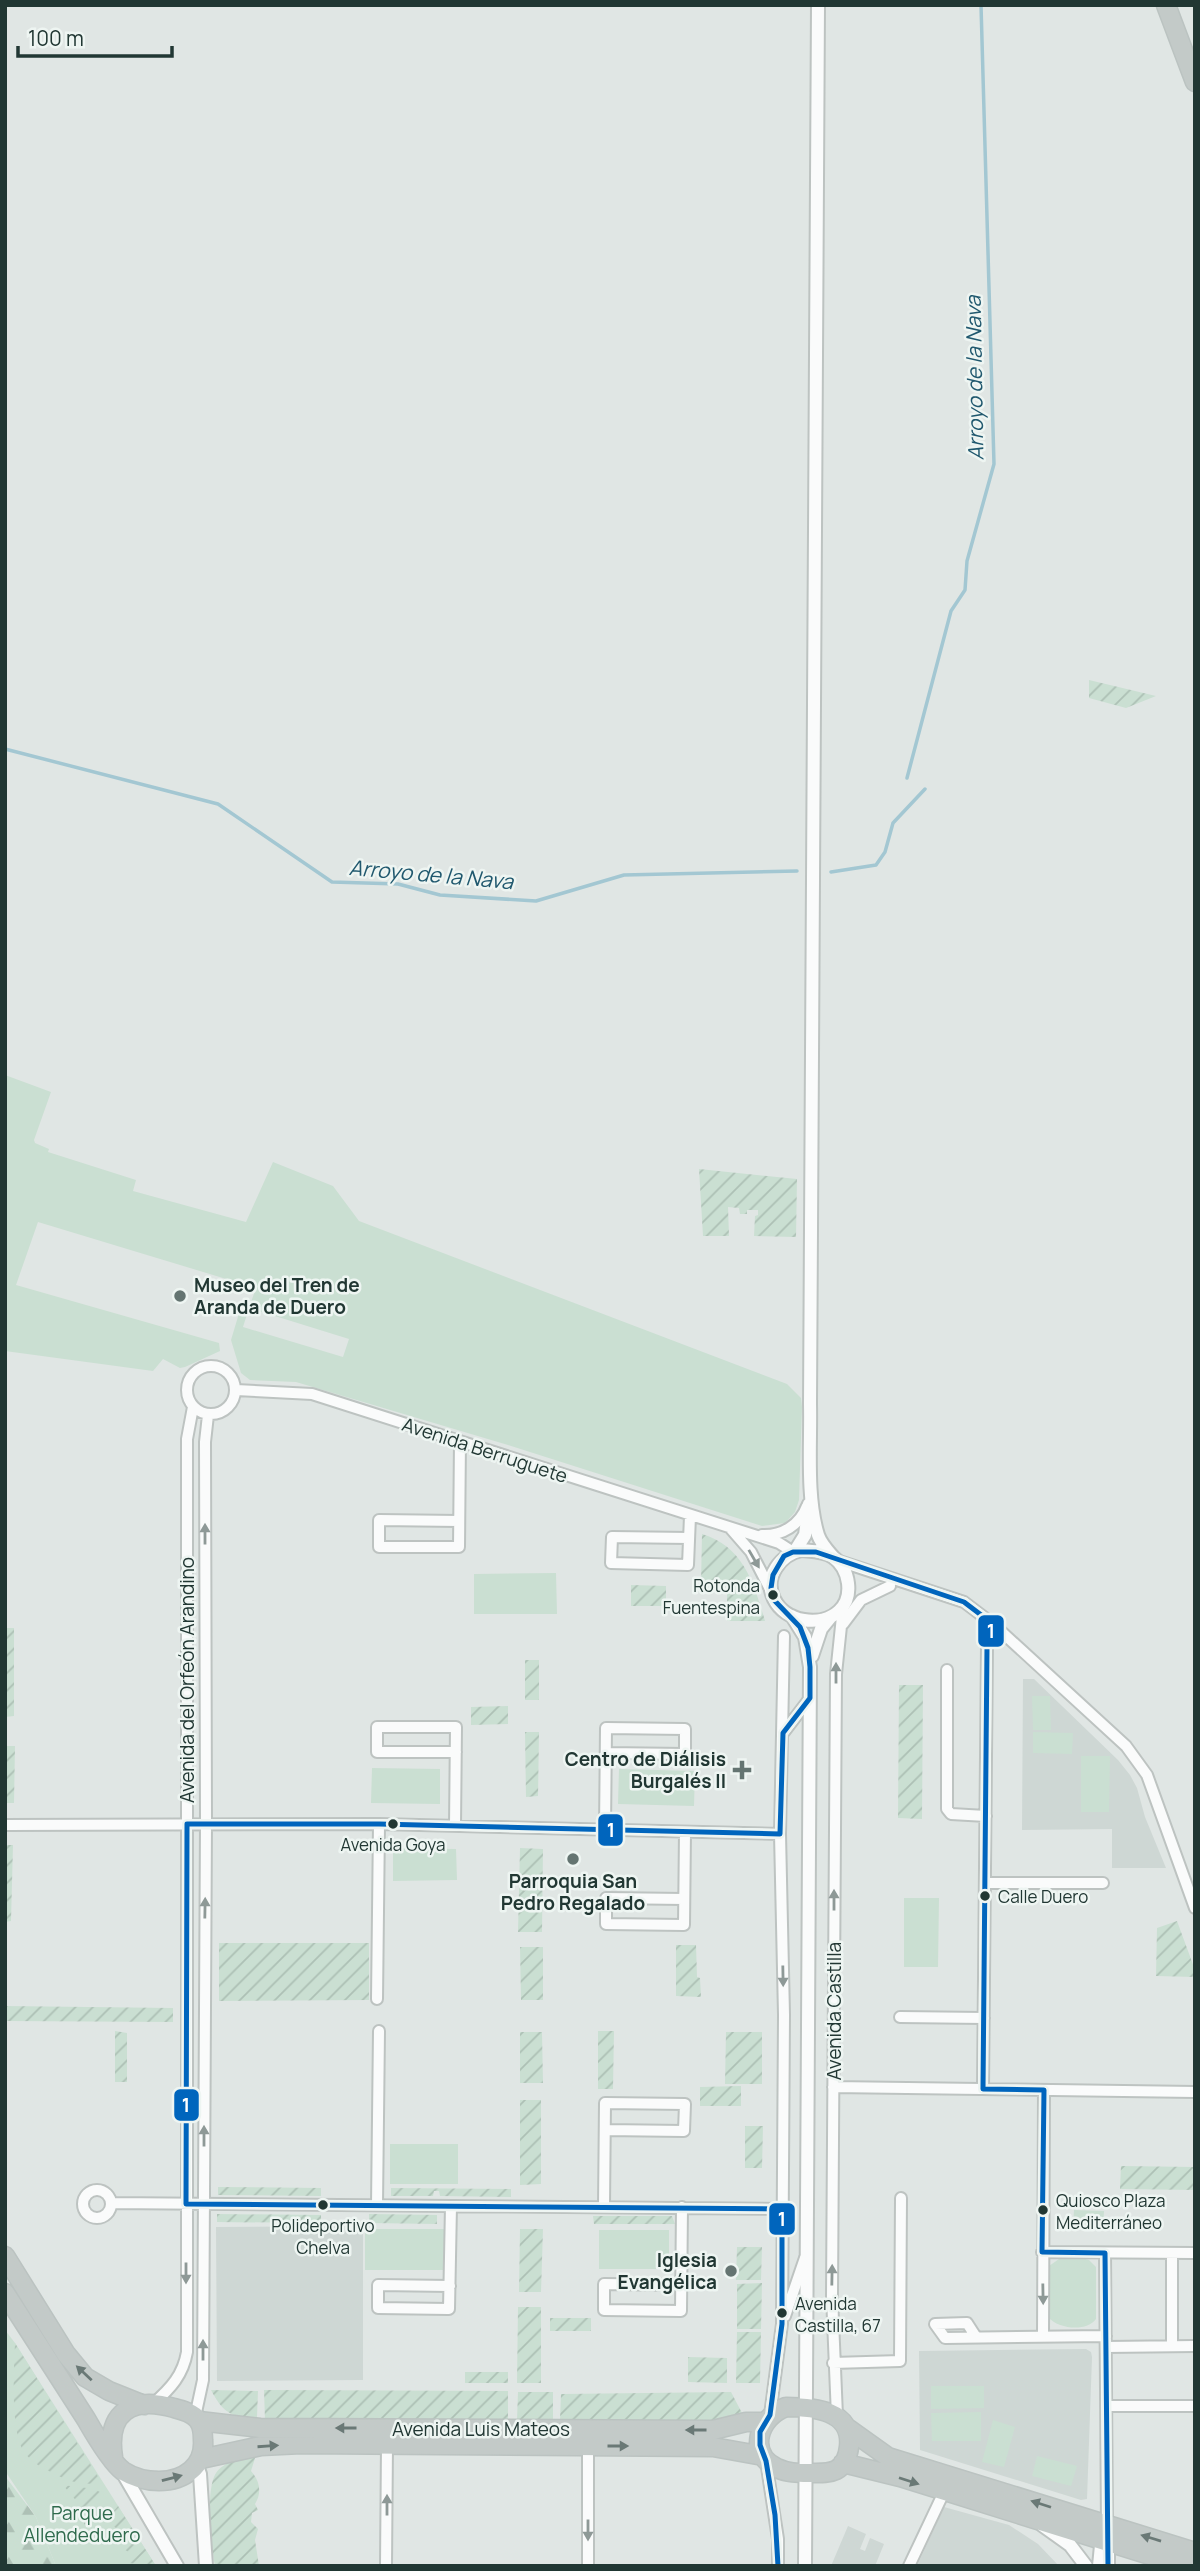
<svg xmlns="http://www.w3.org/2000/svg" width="1200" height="2571" font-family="Manrope,sans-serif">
<defs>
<pattern id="forest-firs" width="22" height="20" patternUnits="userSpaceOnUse" patternTransform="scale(1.75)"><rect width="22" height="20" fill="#cadfd2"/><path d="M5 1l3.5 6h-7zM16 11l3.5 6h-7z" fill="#adc0b5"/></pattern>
<pattern id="garden-furrows" width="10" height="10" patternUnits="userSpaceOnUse" patternTransform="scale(1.75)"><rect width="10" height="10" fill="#cadfd2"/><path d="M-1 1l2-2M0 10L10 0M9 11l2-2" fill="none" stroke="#adc0b5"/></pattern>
</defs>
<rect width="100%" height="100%" fill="#e0e6e4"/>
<path fill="#ced7d4" d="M1023 1679H1034L1118 1760 1130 1775 1137 1788 1145 1817 1166 1868H1112V1829L1022 1830Z
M363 2226V2380L217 2381 216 2227Z
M1086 2349 1091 2352 1092 2357 1087 2499 1081 2500 920 2450 919 2351Z
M944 2507 1009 2525 1038 2544 1059 2566H917Z
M848 2526 866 2534 860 2549 865 2551 870 2538 884 2544 875 2566H831Z"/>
<path fill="#cadfd2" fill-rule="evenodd" d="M5 1075 51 1092 34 1140 35 1143 49 1149 48 1152 136 1180 133 1191 246 1222 273 1162 333 1186 359 1221 787 1384 801 1398 802 1407 799 1500 795 1512 785 1523 762 1526 508 1445 296 1382 250 1380 241 1373 231 1340 243 1300 251 1302 256 1288 38 1222 16 1285 219 1343 220 1351 185 1367 180 1368 163 1359 153 1371 5 1351ZM249 1308 349 1339 343 1357 243 1327Z
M556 1573 557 1614H474V1574Z
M1032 1696H1050L1051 1730H1033Z
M1033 1732 1073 1733 1072 1754 1033 1753Z
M1081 1756H1110L1109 1812H1081Z
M372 1768 440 1769V1804L371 1803Z
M619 1769 695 1771 694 1806 618 1804Z
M393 1848 456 1849 457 1880 393 1881Z
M904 1898H939L938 1967H904Z
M390 2144H458V2184H390Z
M1074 2210 1104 2211 1103 2228 1073 2227Z
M365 2229H444V2270H365Z
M599 2230H669V2269H599Z
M1082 2258 1089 2260 1096 2267V2319C1087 2332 1059 2329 1049 2318V2266L1059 2259Z
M5 2330 15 2343 156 2566H56L36 2517 5 2471Z
M931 2386H984V2408L931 2409Z
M981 2412V2441H932L931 2413Z
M993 2420 1015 2427 1004 2467 982 2462Z
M1037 2456 1077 2466 1071 2486 1032 2476Z"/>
<path fill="url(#forest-firs)" d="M5 2476 36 2517 56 2566H5Z"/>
<path fill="url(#garden-furrows)" d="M1089 680 1156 696 1126 708 1089 698Z
M699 1169 797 1179 796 1237 754 1236 755 1216 758 1215V1210H747V1214H740L739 1208 728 1207 729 1236H703Z
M702 1534C743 1546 754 1583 765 1621H727V1585L701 1584Z
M631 1585 666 1586V1606H631Z
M5 1628H14V1716L5 1717Z
M525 1660H539V1700H525Z
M899 1685H923L922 1819 898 1818Z
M508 1706V1724L471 1725V1707Z
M525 1732H539L538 1796 526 1797Z
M5 1746H15L14 1803H5Z
M5 1845H13L11 1921 5 1922Z
M520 1848 543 1849 542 1932H518Z
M1177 1921 1195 1970V1977L1156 1976 1157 1928Z
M219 1943H369V2000L219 2001Z
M676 1945H696L697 1977 700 1978 701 1997 676 1996Z
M520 1947H543V2000H521Z
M5 2006 173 2008V2022L5 2021Z
M115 2031 127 2033V2082H115Z
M598 2031H614L613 2089H598Z
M520 2032H542L543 2083H520Z
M726 2032H762V2084H725Z
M741 2086V2106H700V2087Z
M520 2100H541V2184L520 2185Z
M745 2126H763L762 2168H745Z
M1121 2166 1195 2167V2190L1120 2189Z
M218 2187 321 2188V2196L218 2195Z
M391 2188 511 2189V2197L440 2196 439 2191H434L433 2196H391Z
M217 2214 321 2215V2223L217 2222Z
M369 2214 437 2215V2224L369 2223Z
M593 2216H672L675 2224H594Z
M520 2229H543L541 2292H519Z
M737 2247H762L761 2280H736Z
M762 2283 761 2329H737V2284Z
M518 2307H541V2383H517Z
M550 2318H591V2331H550Z
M737 2332H761L760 2383H736Z
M15 2343 102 2483C84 2485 72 2483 55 2474 44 2469 31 2462 24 2452 10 2430 14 2369 15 2343Z
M688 2357 727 2358V2383L688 2382Z
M465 2372H508V2383H465Z
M211 2390 258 2391 257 2417C231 2419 222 2411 211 2390Z
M264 2390 508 2391V2421L265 2420Z
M518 2392H553V2421L517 2420Z
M731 2392 742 2413 717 2422 560 2421 561 2394Z
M256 2455 251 2471C260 2481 262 2493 255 2504L258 2510 252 2513 251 2522 258 2529 255 2540 259 2566H215C211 2545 206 2497 214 2477 220 2462 242 2457 256 2455Z
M63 2485C75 2487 90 2487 100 2492L85 2527 79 2504Z
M118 2506 156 2566 129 2563 132 2554 110 2541 121 2532 106 2520Z"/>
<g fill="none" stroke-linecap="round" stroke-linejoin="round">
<path stroke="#a3c7d2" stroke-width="3.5" d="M5 749 218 804 332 882 398 884 440 895 536 901 624 875 797 871
M907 778 951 611 965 590 967 561 994 464 981 5
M831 872 876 865 885 852 893 823 925 789"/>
<defs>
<path id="minor" d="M187 1390a24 24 0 1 1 48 0a24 24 0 1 1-48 0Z
M236 1390 312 1394 779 1543 793 1552
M459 1521 379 1520V1547H459L460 1441
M731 1529 751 1552 771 1591
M762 1535C782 1536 800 1525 807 1506
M689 1538 612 1537 611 1563 688 1565 690 1516
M836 1560 964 1602 993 1624 1126 1746 1147 1775 1195 1908
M843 1624 861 1600 890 1586
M947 1670V1809L951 1814 986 1816
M784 1732 810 1698
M5 1825 379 1824 780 1834
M455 1826 456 1727H377V1752H456
M605 1830 606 1728 685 1729V1754L606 1753
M985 1883H1103
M684 1899 606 1898V1924L684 1925 685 1832
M377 1999 379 1824
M900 2017 984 2018
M833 2087 1195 2092
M983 2089 987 1646 993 1624
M83 2204a14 14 0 1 1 28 0a14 14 0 1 1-28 0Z
M111 2203 782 2209
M377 2205 379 2031
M604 2206 605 2103 685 2104 684 2131 605 2130
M1042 2252 1195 2253
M1105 2253 1107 2525
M1172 2253V2346
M681 2285 604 2284V2310L681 2311 682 2207
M450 2286 378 2285V2308L449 2309 451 2206
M785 2316 805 2258
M1043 2336 1044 2090
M976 2337 967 2323 935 2324 945 2338 1106 2336
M1106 2347 1195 2346
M833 2363 900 2361 901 2198
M153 2404C171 2388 183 2375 187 2352V1439L193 1407
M1106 2406H1195
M770 2415 782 2324 784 2015 780 1834 784 1636
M837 2416 832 2296 836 1674 843 1607
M195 2417 203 2380 206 1823 205 1442 208 1415
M588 2446V2566
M766 2461 778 2539V2566
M386 2566 387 2445
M909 2566 944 2492"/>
<path id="tertiary" d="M818 5 810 1404C811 1444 806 1497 818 1535 821 1544 828 1551 834 1558
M802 1550C812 1551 825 1551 833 1557 850 1569 854 1597 839 1611 821 1628 785 1622 774 1599 763 1577 781 1554 802 1550Z
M795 1551 805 1535 809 1504
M792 1616 805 1637 810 1667 805 2566
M812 1656 821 1629 830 1618
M197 2466 200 2474 206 2566
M121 2470 177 2566
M1042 2525 1070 2545 1086 2566
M1108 2535V2566
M1099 2566 1102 2535"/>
<path id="trunk" d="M1166 5 1195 82
M5 2256 66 2354 85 2377 109 2391 144 2405
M5 2293C32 2335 59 2377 86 2419 94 2433 111 2462 123 2471 134 2478 146 2481 159 2481 184 2481 205 2466 203 2440 203 2434 202 2425 198 2420 193 2413 182 2410 174 2408 132 2396 106 2412 113 2457
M786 2407C814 2407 853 2410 849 2447 848 2456 844 2466 836 2470 828 2474 818 2473 809 2473 798 2473 787 2473 777 2468 747 2454 758 2417 786 2407Z
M199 2421 260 2428 713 2430 746 2422H764
M846 2427 888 2457 1195 2552
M201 2459 261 2446 301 2444 713 2447 763 2456
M843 2463 900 2477 1185 2566"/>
</defs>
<use href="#minor" stroke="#bdc3c1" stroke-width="14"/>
<use href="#tertiary" stroke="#bdc3c1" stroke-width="16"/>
<use href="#trunk" stroke="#bbc3c1" stroke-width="21"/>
<use href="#minor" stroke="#fafbfb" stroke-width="10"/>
<use href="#tertiary" stroke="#fafbfb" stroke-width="12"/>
<use href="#trunk" stroke="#c3cac8" stroke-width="18"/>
<defs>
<path id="bus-1" d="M778 2566 775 2515 766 2461 760 2445V2432L770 2415 782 2324V2209L186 2204 187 1824H379L780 1834 783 1733 810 1698V1667L808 1648 800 1627 774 1600 771 1588 773 1575 784 1556 793 1552H816L964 1602 993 1624 987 1646 983 2089 1044 2090 1042 2252 1105 2253 1108 2566"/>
</defs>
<use href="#bus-1" stroke="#eef5f2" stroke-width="10"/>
<use href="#bus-1" stroke="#0065bd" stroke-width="5"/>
</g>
<defs><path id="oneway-solid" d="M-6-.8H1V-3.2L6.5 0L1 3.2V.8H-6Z" transform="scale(1.75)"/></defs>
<g fill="#8e9997">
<use href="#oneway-solid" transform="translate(205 1534) rotate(-90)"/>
<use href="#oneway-solid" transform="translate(754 1559) rotate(60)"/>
<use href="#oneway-solid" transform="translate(836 1673) rotate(-90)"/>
<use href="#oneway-solid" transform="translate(834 1900) rotate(-90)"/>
<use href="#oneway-solid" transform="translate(205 1908) rotate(-89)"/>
<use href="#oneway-solid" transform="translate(783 1976) rotate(89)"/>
<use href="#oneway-solid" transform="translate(204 2136) rotate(-90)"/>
<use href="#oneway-solid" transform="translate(186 2273) rotate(90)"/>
<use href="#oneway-solid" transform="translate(832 2275) rotate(-89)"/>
<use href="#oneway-solid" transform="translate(1043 2294) rotate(89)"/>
<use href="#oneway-solid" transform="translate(203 2350) rotate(-90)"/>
<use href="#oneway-solid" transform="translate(387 2505) rotate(-90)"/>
<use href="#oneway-solid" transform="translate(588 2530) rotate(90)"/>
</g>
<g fill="#6a7976">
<use href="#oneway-solid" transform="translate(84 2373) rotate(-137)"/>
<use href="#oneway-solid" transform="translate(346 2428) rotate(-180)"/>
<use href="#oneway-solid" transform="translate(696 2430) rotate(-180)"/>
<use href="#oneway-solid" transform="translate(268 2446) rotate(-4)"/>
<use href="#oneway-solid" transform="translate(618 2446)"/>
<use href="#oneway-solid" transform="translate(172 2478) rotate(-15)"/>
<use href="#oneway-solid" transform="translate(909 2481) rotate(18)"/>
<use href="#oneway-solid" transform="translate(1041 2504) rotate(-162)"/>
<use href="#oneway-solid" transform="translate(1151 2538) rotate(-163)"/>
</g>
<g fill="#647471" stroke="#eef5f2" stroke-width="2.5">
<circle cx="180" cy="1296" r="7"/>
<path d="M738.5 1759.5h7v7h7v7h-7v7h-7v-7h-7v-7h7z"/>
<circle cx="573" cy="1859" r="7"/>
<circle cx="731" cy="2271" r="7"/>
</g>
<g fill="#213733" stroke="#eef5f2" stroke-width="2.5">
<circle cx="773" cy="1595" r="6"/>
<circle cx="393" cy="1824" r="6"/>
<circle cx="985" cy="1896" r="6"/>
<circle cx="323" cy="2205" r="6"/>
<circle cx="1043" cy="2210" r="6"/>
<circle cx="782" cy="2313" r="6"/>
</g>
<g text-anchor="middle" stroke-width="5" stroke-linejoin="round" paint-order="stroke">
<g font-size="17" fill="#213733" stroke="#eef5f2" text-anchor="start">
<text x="760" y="1592" text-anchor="end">Rotonda<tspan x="760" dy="22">Fuentespina</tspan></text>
<text x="393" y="1851" text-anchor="middle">Avenida Goya</text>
<text x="998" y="1903">Calle Duero</text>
<text x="1056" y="2207">Quiosco Plaza<tspan x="1056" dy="22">Mediterráneo</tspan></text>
<text x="323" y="2232" text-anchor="middle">Polideportivo<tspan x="323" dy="22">Chelva</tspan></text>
<text x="795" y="2310">Avenida<tspan x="795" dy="22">Castilla, 67</tspan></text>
</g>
<g font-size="19" font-weight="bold" fill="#213733" stroke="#eef5f2" text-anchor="end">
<text x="194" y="1292" text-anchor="start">Museo del Tren de<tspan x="194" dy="22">Aranda de Duero</tspan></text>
<text x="726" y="1766">Centro de Diálisis<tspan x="726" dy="22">Burgalés II</tspan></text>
<text x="573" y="1888" text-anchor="middle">Parroquia San<tspan x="573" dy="22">Pedro Regalado</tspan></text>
<text x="717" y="2267">Iglesia<tspan x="717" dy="22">Evangélica</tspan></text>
</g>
<g font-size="19" fill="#213733" stroke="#eef5f2">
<text transform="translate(485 1450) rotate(18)" y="7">Avenida Berruguete</text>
<text transform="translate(187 1680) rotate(-90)" y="7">Avenida del Orfeón Arandino</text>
<text transform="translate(834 2011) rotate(-90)" y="7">Avenida Castilla</text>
<text x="481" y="2436">Avenida Luis Mateos</text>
</g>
<g font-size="19" fill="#2e6a4c" stroke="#eef5f2">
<text x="82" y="2520">Parque<tspan x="82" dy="22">Allendeduero</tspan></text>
</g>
<g font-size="21" font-style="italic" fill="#20586e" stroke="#eef5f2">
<text transform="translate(975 378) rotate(-91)" y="7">Arroyo de la Nava</text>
<text transform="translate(431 875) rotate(5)" y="7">Arroyo de la Nava</text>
</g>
</g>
<g stroke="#eef5f2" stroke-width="2.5">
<rect x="977" y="1614" width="28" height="34" rx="7" fill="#0065bd"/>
<rect x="597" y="1813" width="27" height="34" rx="7" fill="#0065bd"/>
<rect x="173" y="2088" width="27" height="34" rx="7" fill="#0065bd"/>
<rect x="768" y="2202" width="28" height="34" rx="7" fill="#0065bd"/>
</g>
<g font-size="19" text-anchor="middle" font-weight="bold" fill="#fff">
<text x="991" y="1638">1</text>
<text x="611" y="1837">1</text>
<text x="186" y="2112">1</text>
<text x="782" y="2226">1</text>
</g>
<rect width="1200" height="2571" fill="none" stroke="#213733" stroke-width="14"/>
<path d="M18 46v10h154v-10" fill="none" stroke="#213733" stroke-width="3.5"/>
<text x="28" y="46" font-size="21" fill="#213733" stroke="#eef5f2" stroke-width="5" paint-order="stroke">100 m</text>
</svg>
